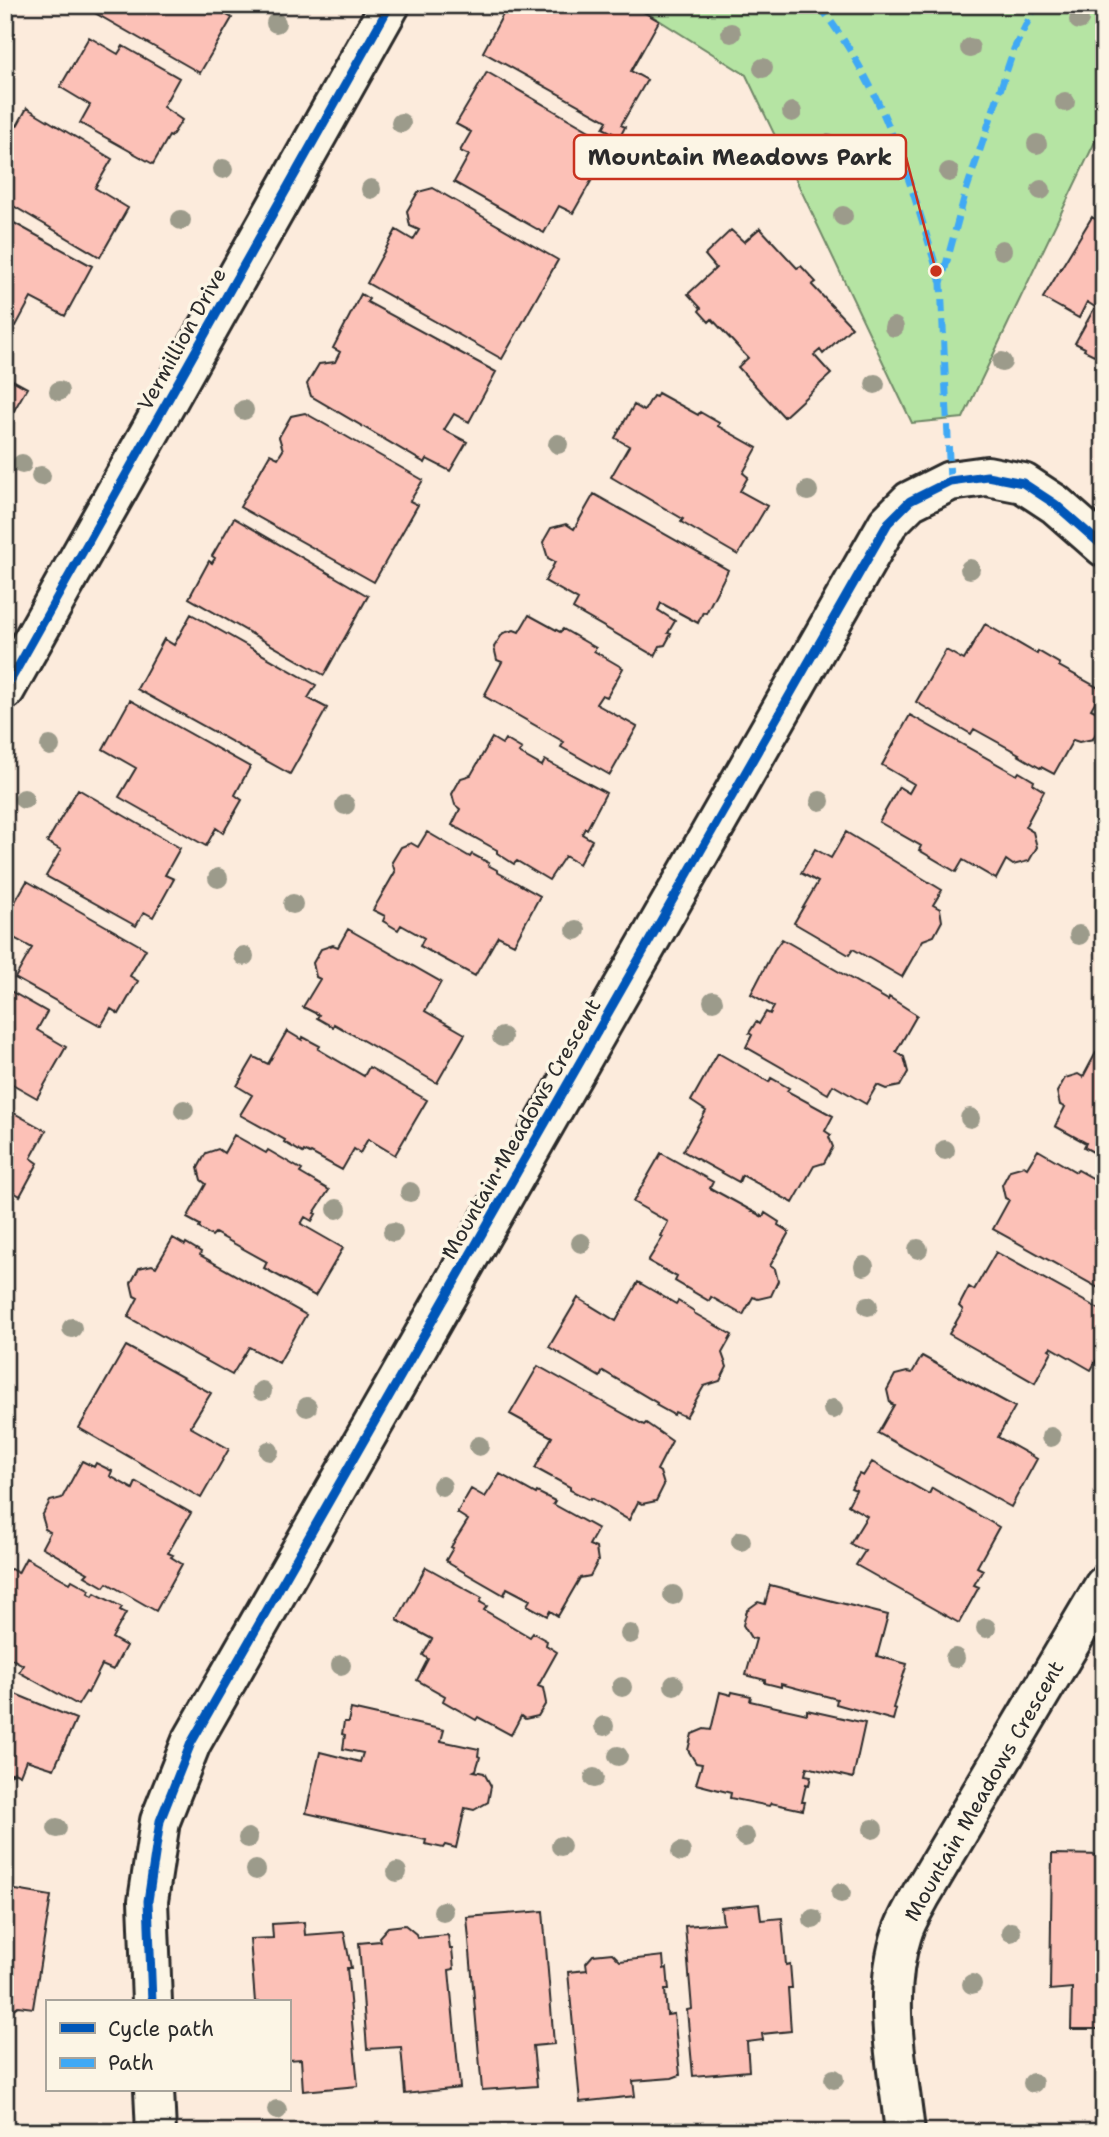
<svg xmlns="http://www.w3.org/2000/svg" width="1109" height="2137" font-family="'Shantell Sans',sans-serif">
<rect width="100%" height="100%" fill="#fcebdc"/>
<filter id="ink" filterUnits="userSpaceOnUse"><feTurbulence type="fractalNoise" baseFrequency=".0143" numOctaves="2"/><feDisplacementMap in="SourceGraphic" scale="14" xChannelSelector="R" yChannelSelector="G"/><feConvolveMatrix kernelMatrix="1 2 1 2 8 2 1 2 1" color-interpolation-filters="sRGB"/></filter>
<g filter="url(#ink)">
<path fill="#b5e4a3" stroke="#708867" stroke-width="2" d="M635 5H1104V123L963 418 912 423 746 75Z"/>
<path fill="#fcc1b7" stroke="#2b2b2b" stroke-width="2" d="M81 5H217L216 9 232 18 200 73Z
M508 5H631L659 21 631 71 647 80 621 125 625 127 620 137 603 128 607 121 483 52Z
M89 37 118 54 123 46 179 78 163 107 182 120 171 137 169 136 153 164 80 123 90 105 60 87Z
M487 72 612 144 573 213 559 206 544 233 454 182 469 155 460 151 471 132 456 124Z
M27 108 112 159 95 188 128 208 100 257 5 201V127L8 122 17 126Z
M433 188 558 260 502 359 367 283 396 230 413 240 419 230 410 226 407 211 418 192Z
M1092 217 1103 224 1104 222V360L1084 350 1085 348 1075 343 1095 307 1087 302 1079 318 1043 298Z
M5 218 92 266 65 316 31 298 16 326 5 320Z
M760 228 797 268 801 266 816 282 812 285 852 327 823 354 820 350 814 355 831 374 784 417 738 367 748 358 712 319 709 322 699 311 701 308 688 294 716 268 705 255 731 230 744 242Z
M361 294 369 299 367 302 496 372 469 422 454 414 444 430 467 442 450 471 427 459 425 463 311 396 307 384 319 364 335 362 340 352 333 348Z
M5 376 27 388 5 426Z
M658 393 698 415 700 412 719 423 718 426 757 448 743 473 748 477 740 491 767 506 738 555 681 522 683 519 611 477 629 446 615 438 634 405 644 411 653 396 656 397Z
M305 413 423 480 410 501 418 505 374 582 240 507 270 454 278 458 283 450 279 437 291 416Z
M594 494 728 570 706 613 703 612 698 623 661 603 658 610 675 621 668 633 671 634 665 645 660 646 655 656 573 609 578 600 545 581 555 562 548 558 543 542 551 528 566 524 574 529Z
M234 518 368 596 324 675 189 598 209 561 212 563 215 558 212 556Z
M191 614 316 685 308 698 327 708 290 774 137 689 164 639 174 645Z
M529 615 560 632 563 629 596 648 594 651 623 668 607 697 602 695 596 704 637 727 610 775 561 747 564 742 484 696 502 662 497 660 494 647 503 633 514 630 519 632Z
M985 624 1037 654 1038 651 1060 664 1059 666 1102 690 1091 709 1097 712 1100 725 1093 739 1079 742 1073 740 1054 774 1041 767 1040 768 1018 755 1019 754 974 729 971 734 916 702 946 650 964 660Z
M130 700 250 767 235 795 242 800 223 833 216 828 206 846 119 797 136 768 103 749Z
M910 715 1017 775 1019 772 1034 781 1033 784 1044 791 1025 827 1033 832 1037 847 1029 861 1013 865 1006 860 996 879 963 860 956 872 919 850 921 846 879 822 899 787 909 793 914 784 882 765Z
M492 738 502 744 505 739 522 749 519 753 542 766 545 760 606 793 587 829 585 828 582 834 592 840 579 864 565 856 549 880 517 861 514 864 497 853V850L452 825 460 809 455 805 452 794 461 778 471 775Z
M78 789 180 848 165 875 174 879 153 917 144 912 136 926 46 876 61 850 47 842Z
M427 832 470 857 472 854 489 863 488 865 497 870V872L540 896 514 944 498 936 475 976 420 946 424 938 401 925 398 930 383 921 385 916 373 910 395 872 392 862 401 847 411 843 418 847Z
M846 832 942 890 933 905 940 909 942 921 934 936 923 940 902 977 853 949 849 955 794 923 818 882 801 873 815 849 831 858Z
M27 881 146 949 130 976 138 981 119 1014 111 1009 101 1026 15 978 32 948 5 933V919Z
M348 929 441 982 425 1011 465 1034 437 1083 334 1024 333 1027 317 1018 319 1015 303 1007 320 979 316 977 313 963 321 949 333 945 338 947Z
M782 939 888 1000 889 997 917 1015 896 1052 904 1057 908 1072 900 1086 886 1089 877 1085 866 1104 833 1085 828 1094 746 1047 752 1035 749 1033 756 1022 759 1024 766 1012 770 1014 774 1007 751 994 774 950Z
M5 988 47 1012 37 1030 66 1047 37 1098 7 1081 5 1084Z
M287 1031 302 1040 303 1037 320 1046 318 1049 364 1076 369 1067 427 1100 395 1155 368 1139 360 1153 354 1149 342 1170 311 1153 310 1154 304 1151 303 1153 284 1142 285 1140 240 1115 252 1095 237 1086 254 1057 268 1064Z
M1100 1045 1104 1047V1158L1084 1147 1086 1143 1055 1126 1065 1107 1060 1105 1057 1092 1065 1078 1078 1074 1083 1077Z
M718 1053 769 1082 771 1078 789 1088 787 1091 833 1116 825 1131 831 1135 829 1137 833 1147 824 1163 814 1166 793 1203 742 1175 739 1182 683 1151 706 1111 691 1101Z
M5 1108 46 1131 31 1158 38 1163 20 1196 12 1191 5 1204Z
M234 1135 266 1153 268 1150 302 1170 300 1173 329 1190 314 1213 316 1214 312 1221 305 1217 301 1224 343 1248 315 1296 264 1268 267 1262 215 1233 212 1236 199 1228 200 1225 187 1218 206 1184 201 1180 198 1168 206 1153 218 1149 224 1153Z
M1038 1150 1076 1172 1078 1170 1096 1180 1094 1182 1104 1188V1291L993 1229 1009 1200 1005 1198 1002 1185 1010 1170 1024 1166 1027 1168Z
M661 1153 713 1182 710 1188 763 1217 765 1213 779 1222 778 1225 789 1232 770 1266 775 1269 778 1281 771 1296 758 1299 753 1297 743 1315 711 1297 709 1301 675 1281 677 1277 648 1261 663 1237 661 1236 668 1222 633 1202Z
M173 1238 185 1245 186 1243 201 1252 200 1255 306 1315 279 1363 249 1347 232 1375 128 1317 138 1298 134 1296 131 1283 139 1268 152 1265 156 1267Z
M996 1252 1104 1312V1347L1091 1370 1051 1347 1049 1349 1052 1351 1035 1383 949 1334 963 1310 959 1306 969 1287 974 1290Z
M638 1282 676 1304 678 1301 694 1311V1313L732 1335 722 1353 727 1367 720 1381 704 1386 686 1417 675 1412 674 1415 656 1405 657 1403 603 1371 600 1377 549 1347 578 1298 616 1321Z
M126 1346 211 1393 190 1427 229 1449 201 1498 79 1428Z
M922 1356 1015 1407 998 1437 1037 1459 1011 1507 878 1433 894 1405 890 1403 887 1390 895 1375 907 1372 912 1373Z
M538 1366 644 1425 646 1423 672 1441 657 1470 660 1472 664 1485 656 1501 642 1504 638 1502 629 1520 591 1498 590 1500 570 1490V1487L535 1468 552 1437 510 1414Z
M82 1461 94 1467 96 1463 112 1471 110 1476 133 1489 136 1482 191 1513 168 1553 173 1555 171 1557 182 1564 156 1611 107 1583 104 1587 85 1576 88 1573 42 1547 50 1532 44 1529 45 1526 42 1516 50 1501 62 1498Z
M872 1462 929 1494 932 1488 999 1527 977 1567 983 1570 974 1585 979 1587 959 1623 856 1565 865 1551 850 1544 867 1516 848 1505 856 1490 851 1488 859 1474 863 1476Z
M500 1474 536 1494 537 1492 555 1501 553 1504 598 1529 589 1545 596 1548 598 1561 590 1576 580 1578 558 1616 550 1611 547 1616 527 1605 530 1600 507 1588 504 1595 450 1564 446 1560 453 1548 451 1547 468 1520 457 1513 471 1489 485 1497Z
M26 1558 70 1583 72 1580 90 1590 88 1593 93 1596 95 1593 122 1607 120 1610 126 1613 112 1638 126 1646 113 1670 102 1665 88 1693 86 1692 78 1705 19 1672 23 1665 5 1655V1571L11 1569 18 1573Z
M426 1567 482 1598 480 1602 487 1606 484 1610 530 1637 533 1633 547 1641 546 1645 557 1652 538 1686 543 1688 546 1703 538 1716 525 1719 521 1716 511 1735 478 1717 476 1720 443 1701 445 1696 417 1680 428 1659 423 1655 432 1639 397 1620Z
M770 1585 888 1615 877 1656 907 1664 893 1708 896 1709 893 1720 836 1704 837 1699 781 1684V1687L765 1683V1680L746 1675 756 1639 751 1638 743 1625 747 1610 758 1602 765 1604Z
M720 1692 731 1695 732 1692 751 1696 750 1701 807 1714V1710L865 1723 853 1778 807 1767 805 1775 811 1776 809 1785 806 1784 802 1802H805L803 1810 771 1803 769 1806 730 1798 731 1793 696 1784 702 1764 696 1763 688 1750 692 1734 704 1729 711 1730Z
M13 1693 76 1719 54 1769 26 1760 20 1775 14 1772 13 1774 11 1773 5 1788V1696L11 1698Z
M351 1709 444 1730 441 1741 479 1749 478 1756 480 1757 476 1770 474 1771 484 1773 491 1786 488 1802 474 1810 465 1808 456 1848 445 1845 443 1848 425 1844 426 1840 306 1813 320 1752 360 1762 363 1753 343 1749 345 1735 342 1734 344 1722H348Z
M1052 1854 1104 1855V2029H1071L1072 1988 1050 1990Z
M10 1889 51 1896 33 2008 18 2006 5 2015V1897L8 1898Z
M759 1904 761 1920 782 1918 786 1965 790 1964 792 1988H788L791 2031 762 2034 763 2040 747 2042 749 2071 693 2076 687 2010 692 2009 685 1926 723 1923 721 1908Z
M543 1911 554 2044 533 2046 537 2086 482 2090 467 1917Z
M304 1922 305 1935 344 1932 351 1968H347L358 2086 303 2091 301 2059 289 2060V2002H255L250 1939 273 1938 272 1924Z
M405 1925 416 1934 417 1938 448 1935 450 1949H452L454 1969 449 1970 460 2088 405 2094 401 2047 367 2049 359 1943 380 1941 379 1937 388 1927Z
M612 1953 620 1961 663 1956 664 1969 667 1968 669 1990H665L667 2015 674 2014 680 2075 672 2078 633 2081 635 2096 580 2102 568 1972 587 1970 586 1963 593 1955Z"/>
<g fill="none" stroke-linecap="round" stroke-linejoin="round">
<defs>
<path id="minor" d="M5 690 390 5
M152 2002 148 1901 160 1821 191 1743 888 523 910 501 950 481 987 476 1023 483 1055 504 1104 547
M154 2090 156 2132
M905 2132C898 2068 881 1997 902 1934 906 1920 915 1907 921 1895L1104 1586"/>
</defs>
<use href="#minor" stroke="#2b2b2b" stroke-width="44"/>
<use href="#minor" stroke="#fcf5e5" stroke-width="38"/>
<path stroke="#3fa9f5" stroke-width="7" stroke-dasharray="14 7" stroke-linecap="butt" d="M819 5C837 29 854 55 868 82 901 145 920 215 941 283
M950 481 941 283 966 191 1014 49 1036 5"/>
<defs>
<path id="cycleway" d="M5 690 390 5
M152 2002 148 1901 160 1821 191 1743 888 523 910 501 950 481 987 476 1023 483 1055 504 1104 547"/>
</defs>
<use href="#cycleway" stroke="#fcf5e5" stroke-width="13"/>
<use href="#cycleway" stroke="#0057b8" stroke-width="9"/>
</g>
<g fill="#9c9b8b">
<circle cx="1079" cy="20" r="10"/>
<circle cx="276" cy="23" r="10"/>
<circle cx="731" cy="33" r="10"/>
<circle cx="970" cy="48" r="10"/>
<circle cx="763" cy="68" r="10"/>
<circle cx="1065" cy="102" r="10"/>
<circle cx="792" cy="112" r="10"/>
<circle cx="401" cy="123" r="10"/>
<circle cx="828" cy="144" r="10"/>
<circle cx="1037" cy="144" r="10"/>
<circle cx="223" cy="169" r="10"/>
<circle cx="949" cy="172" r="10"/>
<circle cx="371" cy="189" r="10"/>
<circle cx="1041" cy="190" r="10"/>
<circle cx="843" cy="216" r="10"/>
<circle cx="181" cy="220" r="10"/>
<circle cx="1002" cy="250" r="10"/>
<circle cx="894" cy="327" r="10"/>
<circle cx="1002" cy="362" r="10"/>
<circle cx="875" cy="384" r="10"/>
<circle cx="59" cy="391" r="10"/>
<circle cx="244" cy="410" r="10"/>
<circle cx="558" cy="444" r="10"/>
<circle cx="22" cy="464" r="10"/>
<circle cx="41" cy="476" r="10"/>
<circle cx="808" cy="491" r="10"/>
<circle cx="970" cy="569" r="10"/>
<circle cx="50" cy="746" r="10"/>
<circle cx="24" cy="799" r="10"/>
<circle cx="820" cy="801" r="10"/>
<circle cx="345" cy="805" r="10"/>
<circle cx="218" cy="878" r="10"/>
<circle cx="293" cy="904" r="10"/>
<circle cx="576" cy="930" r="10"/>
<circle cx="1079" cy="935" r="10"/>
<circle cx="244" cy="956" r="10"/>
<circle cx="713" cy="1001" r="10"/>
<circle cx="502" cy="1037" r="10"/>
<circle cx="184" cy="1110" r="10"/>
<circle cx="970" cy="1118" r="10"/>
<circle cx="945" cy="1150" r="10"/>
<circle cx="410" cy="1192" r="10"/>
<circle cx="337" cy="1209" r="10"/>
<circle cx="393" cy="1232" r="10"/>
<circle cx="581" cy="1243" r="10"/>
<circle cx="918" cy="1249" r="10"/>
<circle cx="864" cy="1266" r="10"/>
<circle cx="868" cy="1306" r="10"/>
<circle cx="72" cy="1328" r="10"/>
<circle cx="262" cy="1391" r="10"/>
<circle cx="307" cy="1407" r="10"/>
<circle cx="833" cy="1409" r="10"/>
<circle cx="1051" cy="1437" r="10"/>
<circle cx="479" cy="1446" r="10"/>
<circle cx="269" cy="1451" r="10"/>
<circle cx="442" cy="1486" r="10"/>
<circle cx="741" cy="1541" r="10"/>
<circle cx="673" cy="1595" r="10"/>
<circle cx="986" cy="1628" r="10"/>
<circle cx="630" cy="1634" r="10"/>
<circle cx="955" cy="1658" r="10"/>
<circle cx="341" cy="1665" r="10"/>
<circle cx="674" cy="1685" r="10"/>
<circle cx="622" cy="1687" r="10"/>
<circle cx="604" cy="1726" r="10"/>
<circle cx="618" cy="1756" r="10"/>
<circle cx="594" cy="1778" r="10"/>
<circle cx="57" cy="1828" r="10"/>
<circle cx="873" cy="1829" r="10"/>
<circle cx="745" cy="1837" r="10"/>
<circle cx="248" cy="1838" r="10"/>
<circle cx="561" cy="1846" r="10"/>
<circle cx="681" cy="1852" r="10"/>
<circle cx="256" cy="1870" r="10"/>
<circle cx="397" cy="1872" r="10"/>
<circle cx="841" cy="1893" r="10"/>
<circle cx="443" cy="1911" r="10"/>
<circle cx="813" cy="1919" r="10"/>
<circle cx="1011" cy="1932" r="10"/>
<circle cx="972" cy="1984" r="10"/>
<circle cx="834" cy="2079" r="10"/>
<circle cx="1033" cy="2083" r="10"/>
<circle cx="277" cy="2110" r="10"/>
</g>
</g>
<g text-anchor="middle" stroke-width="7" stroke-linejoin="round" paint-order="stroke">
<g font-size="21" fill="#2b2b2b" stroke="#fcf5e5">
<text transform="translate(182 339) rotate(-61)" y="7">Vermillion Drive</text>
<text transform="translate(521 1129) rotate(-60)" y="7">Mountain Meadows Crescent</text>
<text transform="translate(984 1791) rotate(-60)" y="7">Mountain Meadows Crescent</text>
</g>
</g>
<path fill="none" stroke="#c8321e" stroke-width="2.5" d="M936 271L906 157"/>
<circle fill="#c8321e" stroke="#fcf5e5" stroke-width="2.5" cx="936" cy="271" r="7"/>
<rect fill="#fcf5e5" stroke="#c8321e" stroke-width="2.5" x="574" y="135" width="332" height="44" rx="7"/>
<g font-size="23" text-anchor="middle" font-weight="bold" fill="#2b2b2b">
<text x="740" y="165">Mountain Meadows Park</text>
</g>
<rect width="1109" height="2137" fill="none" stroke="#fcf5e5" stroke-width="28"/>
<rect x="14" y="14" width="1081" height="2109" fill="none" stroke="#2b2b2b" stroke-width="2.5" filter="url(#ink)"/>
<rect x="46" y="2000" width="245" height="91" fill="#fcf5e5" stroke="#a8a49b" stroke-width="2"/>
<rect x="60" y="2023" width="35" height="10" fill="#0057b8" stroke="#a8a49b" stroke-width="2"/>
<text x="108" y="2036" font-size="21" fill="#2b2b2b">Cycle path</text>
<rect x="60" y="2058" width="35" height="10" fill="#3fa9f5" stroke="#a8a49b" stroke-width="2"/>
<text x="108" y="2070" font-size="21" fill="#2b2b2b">Path</text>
</svg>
